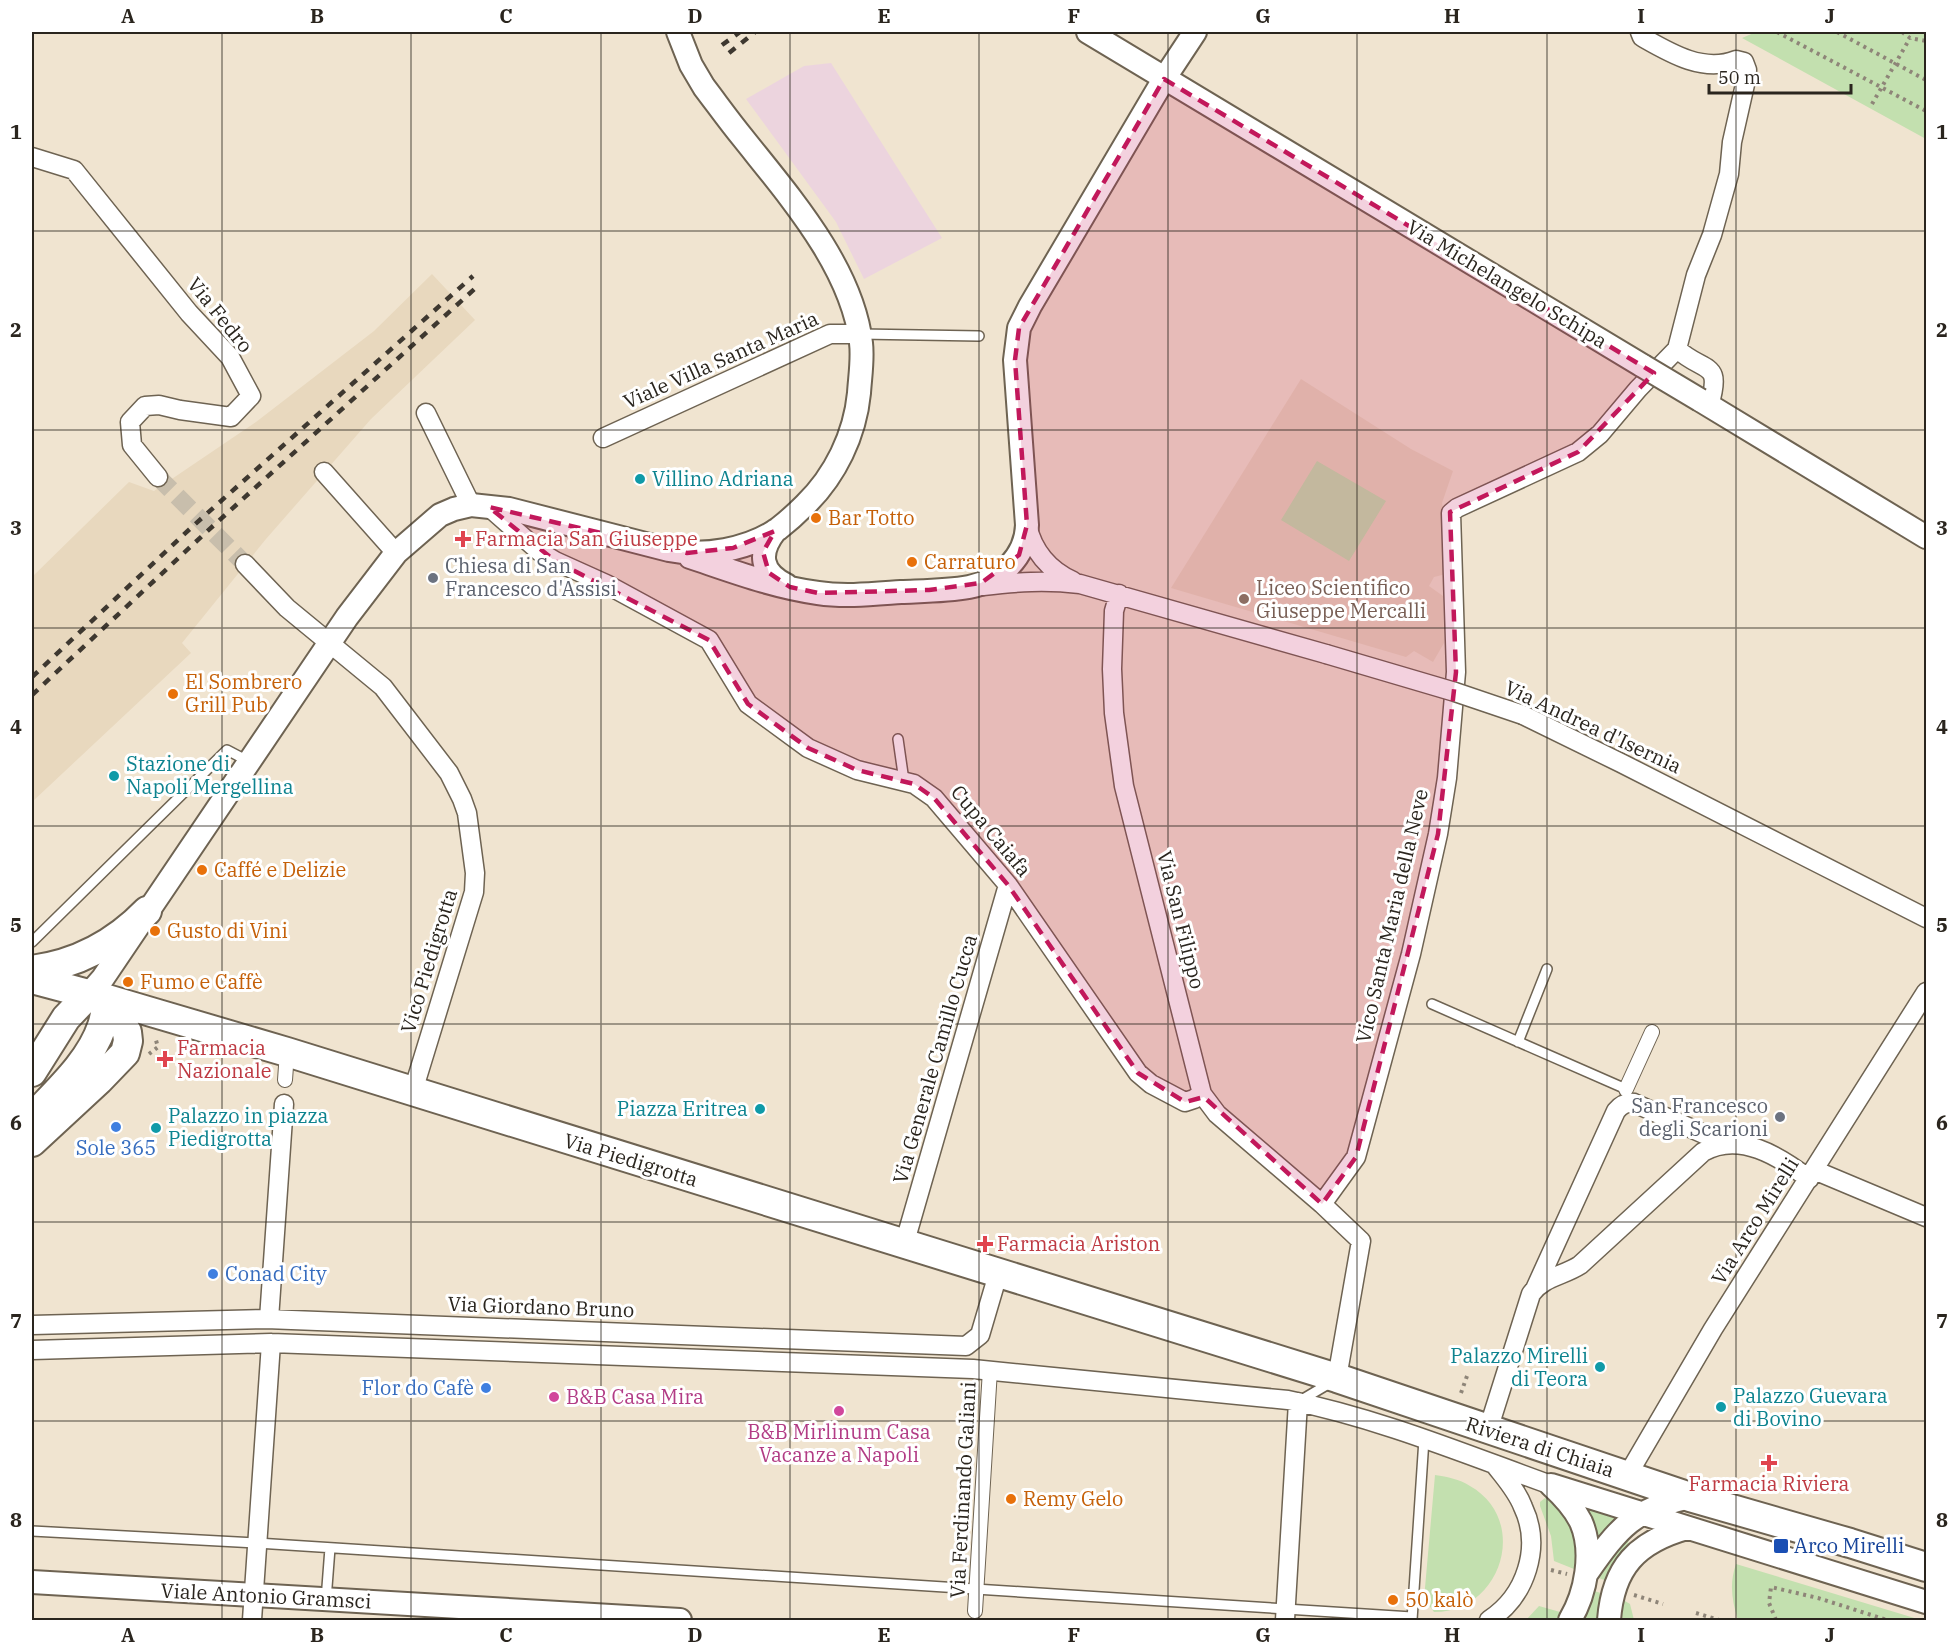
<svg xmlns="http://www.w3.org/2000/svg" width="1958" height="1652" font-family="'IBM Plex Serif',serif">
<rect width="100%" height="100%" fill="#f0e4d0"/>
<path fill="#e8d8be" d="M432 274 475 320 371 419 266 539 182 643 191 653 32 802V577L129 482 154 491 256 422 374 331Z
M1301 379 1411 449 1453 471 1442 503 1446 525V574L1434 577 1429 586 1443 596 1444 643 1433 662 1414 651 1406 657 1171 588Z"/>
<path fill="#ecd4de" d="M831 63 942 238 864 279 836 222 746 99 804 66Z"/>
<path fill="#c3e0af" d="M1756 32H1926V139L1742 38Z
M1317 461 1386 501 1349 561 1281 520Z
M1435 1475C1448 1477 1459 1479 1470 1486 1530 1520 1502 1612 1434 1612L1424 1599Z
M1545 1498C1573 1510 1582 1542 1574 1569L1554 1561 1551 1536 1540 1506V1502Z
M1582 1506 1622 1518 1593 1550Z
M1632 1531 1626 1549 1607 1581 1596 1577Z
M1736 1564 1921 1620H1738C1732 1601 1729 1584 1736 1564Z
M1591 1590 1604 1594 1601 1620H1582Z
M1625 1601 1630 1604 1634 1620H1620V1603Z
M1539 1606 1560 1612 1561 1616 1555 1620H1526Z"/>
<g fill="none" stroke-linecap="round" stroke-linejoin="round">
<path stroke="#c8beac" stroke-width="18" stroke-dasharray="18 9" stroke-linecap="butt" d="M158 477 245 564"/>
<defs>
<path id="service" d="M860 334 979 336
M898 739 904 781
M32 942 227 750 248 761
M1432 1004 1626 1089 1625 1092
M1518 1042 1547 969
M1298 1402 1330 1383
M32 1531 257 1543 1412 1617
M326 1600 330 1548
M1412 1620 1424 1439"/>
<path id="pedestrian" d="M285 1080 287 1052
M1626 1089 1652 1032
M975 1611 990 1370"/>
<path id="minor" d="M32 157 74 170 189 313 230 357 251 396 231 417 180 410 159 405 145 406 130 422 132 445 158 477
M1677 349C1705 374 1723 360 1709 406
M426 413 471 505
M603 438 830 334H860
M324 472 396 553
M489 507 540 552 555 561 606 584 709 640 748 704 808 748 857 770 914 784 934 798 1008 885 1138 1073 1151 1084 1185 1102 1194 1099 1202 1094
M1027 525C1033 551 1049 570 1073 581
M245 564 287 608 383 687 449 773 462 799 467 813 475 873 474 892 413 1091
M983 586C1018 582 1044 580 1080 584L1326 654
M1119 594 1114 611 1112 669 1114 713 1124 786 1202 1094 1217 1114 1322 1204 1361 1241 1337 1378
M1523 715 1621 763 1926 918
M1814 1170 1926 1217
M1322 1204 1356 1157 1411 954 1438 834 1447 778 1456 672 1451 513 1457 508 1578 452 1600 434 1638 389 1677 349 1696 275 1712 235 1729 174 1732 142 1746 80 1747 70 1744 62 1736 60C1703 73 1670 53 1642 37L1640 32
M904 1245 1008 885
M1535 1289 1616 1111C1621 1105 1626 1102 1634 1103L1724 1143
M269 1319 284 1104
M32 1325 266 1319 966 1346 980 1335 998 1274
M32 1350 271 1343 973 1369 1288 1400C1378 1418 1465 1454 1551 1485
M1488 1430 1531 1294C1543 1277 1563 1276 1580 1265L1703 1152C1739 1131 1779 1156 1809 1179
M1627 1476 1713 1329 1926 992
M252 1620 271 1343
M1285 1620 1298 1402
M1489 1620C1526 1596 1542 1547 1523 1507 1517 1491 1505 1478 1495 1465"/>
<path id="tertiary" d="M1088 32 1643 366
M1700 400 1926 537
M775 531C758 553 760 572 786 585
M690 557C732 571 774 587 818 593 845 597 873 594 901 592 923 591 947 591 969 587 1000 581 1026 557 1027 525L1015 360 1019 328 1030 306 1164 79 1195 32
M89 994 103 978 347 617 396 553 440 515 454 509 471 505 509 509 669 550C703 557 748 550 778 529 787 522 796 514 805 505 835 476 855 435 859 393 860 377 863 359 861 343 852 267 789 196 743 138 729 121 717 104 704 87L691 65 678 32
M1551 1485 1926 1602
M1552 1486C1564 1497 1574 1508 1581 1522 1594 1552 1586 1593 1570 1620
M1587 1573C1619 1527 1634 1509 1690 1497
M32 1582 680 1620
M1609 1620C1613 1567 1637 1542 1687 1528"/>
<path id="primary" d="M32 970C77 964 115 944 147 911
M32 979 107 999 287 1052 1337 1378 1690 1497 1850 1543 1926 1567
M32 1072 66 1018 89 994
M32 1118C57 1091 90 1062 102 1026 105 1017 106 1008 107 999
M32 1142 99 1080 125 1053 128 1041 127 1032 107 999"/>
</defs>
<use href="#service" stroke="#6e6352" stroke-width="12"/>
<use href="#pedestrian" stroke="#6e6352" stroke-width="16"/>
<use href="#minor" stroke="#6e6352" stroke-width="21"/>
<use href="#tertiary" stroke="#6e6352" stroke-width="26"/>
<use href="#primary" stroke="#6e6352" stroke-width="32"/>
<path stroke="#8e8578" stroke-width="4" stroke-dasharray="3 4.5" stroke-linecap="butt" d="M1777 32 1926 111
M1837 32 1926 80
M1902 32 1910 38 1926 41
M1872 104 1910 38
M149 1054 158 1047 155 1037
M1461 1393 1467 1376
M1551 1570 1567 1574
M1634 1595 1663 1604
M1696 1613 1719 1620
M1776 1620 1769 1603 1771 1587 1818 1598 1887 1620"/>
<use href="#service" stroke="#fff" stroke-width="9"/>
<use href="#pedestrian" stroke="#fff" stroke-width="14"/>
<use href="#minor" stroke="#fff" stroke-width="18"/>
<use href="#tertiary" stroke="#fff" stroke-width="22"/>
<use href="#primary" stroke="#fff" stroke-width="28"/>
<path stroke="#3e3830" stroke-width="4.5" stroke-dasharray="8 8" stroke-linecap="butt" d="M722 45 740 32
M729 53 755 32
M32 677 193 526 473 276
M32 695 202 536 480 284"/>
<defs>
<path id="minor-bridge" d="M1326 654 1455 692 1523 715"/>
<path id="tertiary-bridge" d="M1643 366 1700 400"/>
</defs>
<use href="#minor-bridge" stroke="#6e6352" stroke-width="21" stroke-linecap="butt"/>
<use href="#tertiary-bridge" stroke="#6e6352" stroke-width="26" stroke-linecap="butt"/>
<use href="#minor-bridge" stroke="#fff" stroke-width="18"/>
<use href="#tertiary-bridge" stroke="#fff" stroke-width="22"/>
</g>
<path fill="#c2185b" fill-opacity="0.2" stroke="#c2185b" stroke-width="4.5" stroke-dasharray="12 8" stroke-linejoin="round" d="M1164 79 1654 373 1578 452 1450 512 1456 672 1438 834 1356 1157 1322 1204 1204 1097 1185 1102 1138 1073 1008 885 934 798 914 784 857 770 808 748 748 704 709 640 555 561 489 507 687 553 733 548 775 531 763 552 769 573 790 587 818 593 929 590 981 583 1019 555 1027 525 1015 360 1019 328Z"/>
<path fill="none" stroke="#2a251e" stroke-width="1.5" stroke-opacity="0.55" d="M222 32V1620M411 32V1620M601 32V1620M790 32V1620M979 32V1620M1168 32V1620M1357 32V1620M1547 32V1620M1736 32V1620M32 231H1926M32 430H1926M32 628H1926M32 826H1926M32 1024H1926M32 1222H1926M32 1421H1926"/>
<g fill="#0f9aa8" stroke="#fff" stroke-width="2">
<circle cx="640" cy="479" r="6"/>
<circle cx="114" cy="776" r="6"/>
<circle cx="760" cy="1109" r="6"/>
<circle cx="156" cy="1128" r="6"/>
<circle cx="1600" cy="1367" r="6"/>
<circle cx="1721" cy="1407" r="6"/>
</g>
<g fill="#e8710a" stroke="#fff" stroke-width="2">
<circle cx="816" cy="518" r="6"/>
<circle cx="912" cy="562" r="6"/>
<circle cx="173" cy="694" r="6"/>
<circle cx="202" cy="870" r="6"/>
<circle cx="155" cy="931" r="6"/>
<circle cx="128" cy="982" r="6"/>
<circle cx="1011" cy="1499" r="6"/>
<circle cx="1393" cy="1600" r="6"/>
</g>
<g fill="#e0444e" stroke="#fff" stroke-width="2">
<path d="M460 530h6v6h6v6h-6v6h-6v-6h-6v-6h6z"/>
<path d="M162 1050h6v6h6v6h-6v6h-6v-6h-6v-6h6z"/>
<path d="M982 1235h6v6h6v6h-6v6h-6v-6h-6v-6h6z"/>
<path d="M1766 1454h6v6h6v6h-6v6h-6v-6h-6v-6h6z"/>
</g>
<g fill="#6b7280" stroke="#fff" stroke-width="2">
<circle cx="433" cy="578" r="6"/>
<circle cx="1780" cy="1117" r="6"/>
</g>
<circle fill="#8d6e63" stroke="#fff" stroke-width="2" cx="1244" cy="599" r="6"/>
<g fill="#3f7fe0" stroke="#fff" stroke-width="2">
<circle cx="116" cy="1127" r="6"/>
<circle cx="213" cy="1274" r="6"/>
<circle cx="486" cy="1388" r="6"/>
</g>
<g fill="#d1479c" stroke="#fff" stroke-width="2">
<circle cx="554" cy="1397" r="6"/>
<circle cx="839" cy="1411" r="6"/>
</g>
<rect fill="#1a4fb4" stroke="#fff" stroke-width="2" x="1773" y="1538" width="16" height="16" rx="3"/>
<g text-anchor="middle" stroke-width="6" stroke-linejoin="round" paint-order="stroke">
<g font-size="20" fill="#2a251e" stroke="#fff">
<text transform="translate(1507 284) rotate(31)" y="7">Via Michelangelo Schipa</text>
<text transform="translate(220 315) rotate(51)" y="7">Via Fedro</text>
<text transform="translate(721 360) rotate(-24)" y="7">Viale Villa Santa Maria</text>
<text transform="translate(1593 727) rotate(25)" y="7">Via Andrea d'Isernia</text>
<text transform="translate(991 831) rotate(50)" y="7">Cupa Caiafa</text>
<text transform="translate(1392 916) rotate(-77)" y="7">Vico Santa Maria della Neve</text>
<text transform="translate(1181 920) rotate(76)" y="7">Via San Filippo</text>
<text transform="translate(429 961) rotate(-73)" y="7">Vico Piedigrotta</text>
<text transform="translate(935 1059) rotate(-74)" y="7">Via Generale Camillo Cucca</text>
<text transform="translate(631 1160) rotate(17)" y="7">Via Piedigrotta</text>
<text transform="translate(1755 1221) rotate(-58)" y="7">Via Arco Mirelli</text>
<text transform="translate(541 1307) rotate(2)" y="7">Via Giordano Bruno</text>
<text transform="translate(1540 1447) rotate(18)" y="7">Riviera di Chiaia</text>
<text transform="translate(963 1490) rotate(-87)" y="7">Via Ferdinando Galiani</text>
<text transform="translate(266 1596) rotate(3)" y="7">Viale Antonio Gramsci</text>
</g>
<g font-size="20" fill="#0d838f" stroke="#fff" text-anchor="start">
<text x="652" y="486">Villino Adriana</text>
<text x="126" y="771">Stazione di<tspan x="126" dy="23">Napoli Mergellina</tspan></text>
<text x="748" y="1116" text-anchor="end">Piazza Eritrea</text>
<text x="168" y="1123">Palazzo in piazza<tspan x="168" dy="23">Piedigrotta</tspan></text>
<text x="1588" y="1363" text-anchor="end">Palazzo Mirelli<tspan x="1588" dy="23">di Teora</tspan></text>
<text x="1733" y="1403">Palazzo Guevara<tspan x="1733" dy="23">di Bovino</tspan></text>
</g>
<g font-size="20" fill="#c56008" stroke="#fff" text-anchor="start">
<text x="828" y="525">Bar Totto</text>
<text x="924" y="569">Carraturo</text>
<text x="185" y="689">El Sombrero<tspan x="185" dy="23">Grill Pub</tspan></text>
<text x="214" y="877">Caffé e Delizie</text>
<text x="167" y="938">Gusto di Vini</text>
<text x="140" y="989">Fumo e Caffè</text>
<text x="1023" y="1506">Remy Gelo</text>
<text x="1405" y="1607">50 kalò</text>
</g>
<g font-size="20" fill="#be3a42" stroke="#fff" text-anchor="start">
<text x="475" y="546">Farmacia San Giuseppe</text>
<text x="177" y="1055">Farmacia<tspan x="177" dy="23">Nazionale</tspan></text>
<text x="997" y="1251">Farmacia Ariston</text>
<text x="1769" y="1491" text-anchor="middle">Farmacia Riviera</text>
</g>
<g font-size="20" fill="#5b616d" stroke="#fff" text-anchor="start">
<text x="445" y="573">Chiesa di San<tspan x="445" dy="23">Francesco d'Assisi</tspan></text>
<text x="1768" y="1113" text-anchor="end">San Francesco<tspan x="1768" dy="23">degli Scarioni</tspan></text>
</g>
<g font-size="20" fill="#785e54" stroke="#fff" text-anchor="start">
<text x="1256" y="595">Liceo Scientifico<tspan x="1256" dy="23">Giuseppe Mercalli</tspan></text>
</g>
<g font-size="20" fill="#366cbe" stroke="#fff">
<text x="116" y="1155">Sole 365</text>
<text x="225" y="1281" text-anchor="start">Conad City</text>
<text x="474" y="1395" text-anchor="end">Flor do Cafè</text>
</g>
<g font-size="20" fill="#b23c85" stroke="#fff" text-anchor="start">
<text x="566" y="1404">B&amp;B Casa Mira</text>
<text x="839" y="1439" text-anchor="middle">B&amp;B Mirlinum Casa<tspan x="839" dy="23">Vacanze a Napoli</tspan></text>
</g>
<g font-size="20" fill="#164399" stroke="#fff" text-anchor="start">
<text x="1794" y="1553">Arco Mirelli</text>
</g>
</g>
<rect width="1958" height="1652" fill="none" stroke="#ffffff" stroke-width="66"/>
<path d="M1709 84v9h142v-9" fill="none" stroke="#2a251e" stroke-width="3"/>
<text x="1718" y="84" font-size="18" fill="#2a251e" stroke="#ffffff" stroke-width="4.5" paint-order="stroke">50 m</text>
<rect x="33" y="33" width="1892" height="1586" fill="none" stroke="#2a251e" stroke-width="2"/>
<g font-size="20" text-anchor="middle" font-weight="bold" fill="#2a251e">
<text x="128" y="23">A</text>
<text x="317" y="23">B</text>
<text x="506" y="23">C</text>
<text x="695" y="23">D</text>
<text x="884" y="23">E</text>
<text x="1074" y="23">F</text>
<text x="1263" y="23">G</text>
<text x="1452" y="23">H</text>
<text x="1641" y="23">I</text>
<text x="1830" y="23">J</text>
<text x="16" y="139">1</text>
<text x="1942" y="139">1</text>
<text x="16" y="337">2</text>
<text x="1942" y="337">2</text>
<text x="16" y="535">3</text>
<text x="1942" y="535">3</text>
<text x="16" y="734">4</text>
<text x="1942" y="734">4</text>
<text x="16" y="932">5</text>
<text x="1942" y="932">5</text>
<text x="16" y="1130">6</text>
<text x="1942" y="1130">6</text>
<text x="16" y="1328">7</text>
<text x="1942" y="1328">7</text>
<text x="16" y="1527">8</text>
<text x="1942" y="1527">8</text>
<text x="128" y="1642">A</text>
<text x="317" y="1642">B</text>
<text x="506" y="1642">C</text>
<text x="695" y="1642">D</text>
<text x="884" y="1642">E</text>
<text x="1074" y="1642">F</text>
<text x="1263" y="1642">G</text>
<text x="1452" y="1642">H</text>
<text x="1641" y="1642">I</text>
<text x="1830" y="1642">J</text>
</g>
</svg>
